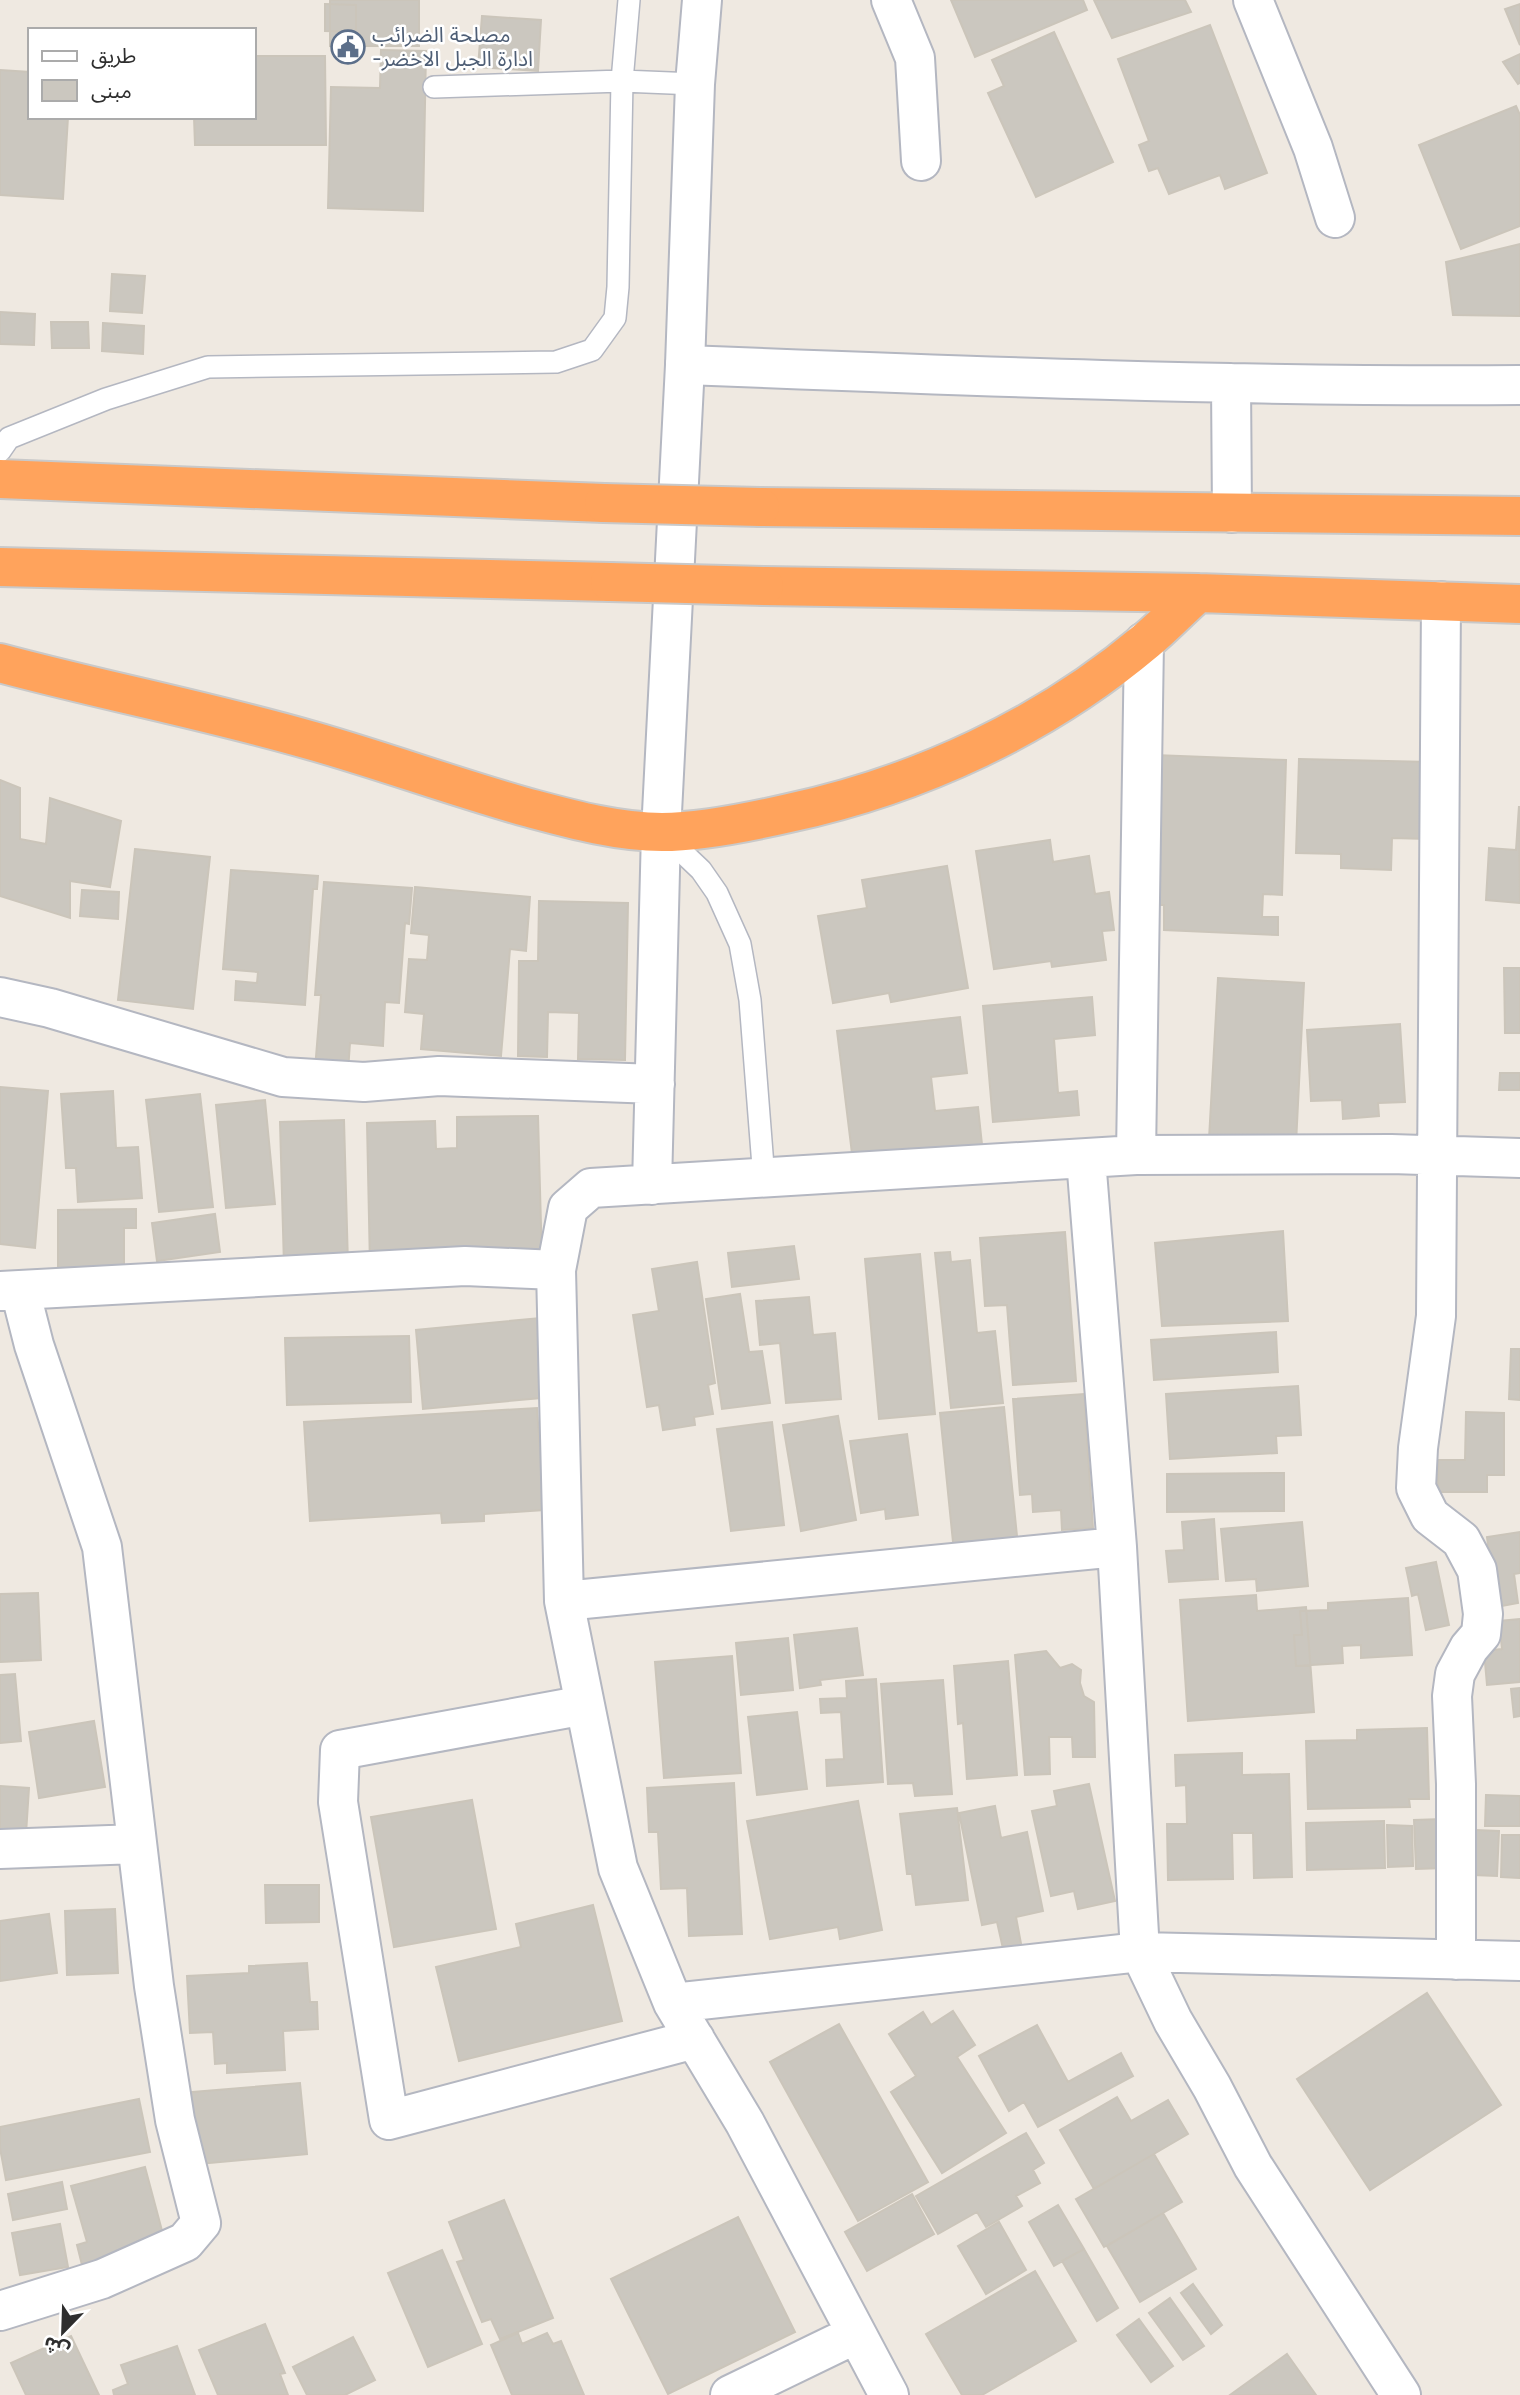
<svg xmlns="http://www.w3.org/2000/svg" width="1520" height="2395" font-family="Inter,'Noto Sans Arabic',sans-serif">
<rect width="100%" height="100%" fill="#efe9e1"/>
<path fill="#cbc7bf" stroke="#cbc5ba" stroke-width="2" d="M330 0H419V46H330Z
M951 0H1083L1087 10 975 57Z
M1094 0H1185L1191 12 1112 38Z
M325 4 356 5V32L325 31Z
M1520 4V45L1505 9Z
M482 16 541 20 538 71 478 67Z
M1210 25 1267 173 1225 189 1220 175 1169 194 1158 168 1149 171 1139 145 1149 141 1118 59Z
M1054 32 1113 162 1036 197 988 93 1004 86 992 60Z
M381 50 426 51 423 211 328 208 331 87 380 88Z
M1520 54V83L1518 84 1503 62Z
M254 56H325L326 145H195L194 117H254Z
M0 70 30 72V117H68L63 199 0 195Z
M1516 106 1520 115V226L1461 249 1419 145Z
M1520 244V316L1453 315 1446 262Z
M112 274 145 276 142 313 110 311Z
M0 312 35 314 34 345 0 344Z
M51 322H88L89 348H52Z
M103 323 144 326 143 354 102 351Z
M1154 755 1286 760 1282 895 1263 894 1262 917H1278V935L1164 930V905H1150Z
M1299 759 1430 762 1428 839 1392 838 1391 870 1341 868V854L1296 853Z
M0 780 20 788V839L46 844 50 798 121 821 110 887 70 881V918L0 896Z
M1519 806 1520 903 1486 900 1489 848 1516 850Z
M1050 840 1053 862 1089 856 1095 894 1109 892 1114 930 1102 931 1106 960 1052 967 1051 961 994 969 976 851Z
M135 849 210 857 193 1009 118 1000Z
M947 866 968 988 891 1002 889 993 833 1003 818 916 867 908 862 880Z
M231 870 318 876 317 889H313L305 1005 235 1000 236 981 257 983 258 972 223 969Z
M324 882 412 888 409 924 405 923 399 1003 385 1002 383 1046 350 1043 348 1071 315 1069 321 995H315Z
M415 887 530 897 526 951 510 949 501 1056 421 1049 424 1014 405 1012 409 959 427 960 429 935 411 933Z
M82 890 119 892 118 919 80 916Z
M539 901 628 903 625 1060 578 1059 579 1013 548 1012 547 1057 518 1056 519 961H538Z
M1504 968H1520V1033H1505Z
M1218 978 1304 983 1296 1144 1209 1139Z
M1092 997 1095 1035 1054 1039 1058 1093 1077 1091 1079 1115 993 1122 983 1006Z
M960 1017 967 1073 931 1077 935 1111 978 1107 983 1154 854 1170 837 1031Z
M1400 1024 1405 1102 1378 1103 1379 1116 1343 1119 1342 1100 1311 1101 1307 1030Z
M1500 1073H1520V1090H1499Z
M0 1087 48 1091 35 1248 0 1244Z
M113 1091 116 1148 138 1147 142 1198 78 1202 76 1168H66L61 1094Z
M200 1094 213 1207 159 1212 146 1100Z
M265 1100 275 1204 226 1208 216 1105Z
M538 1116 542 1262 370 1266 367 1123 435 1121 436 1149 457 1148V1117Z
M344 1120 348 1265 284 1266 280 1122Z
M136 1209V1228H124V1278H58V1210Z
M215 1214 220 1252 157 1261 152 1223Z
M1283 1231 1288 1321 1162 1326 1155 1243Z
M1065 1232 1076 1381 1013 1385 1007 1305 985 1306 980 1238Z
M794 1246 799 1279 732 1287 728 1253Z
M950 1252 951 1262 970 1260 977 1333 995 1331 1003 1403 951 1408 935 1253Z
M920 1254 935 1414 879 1419 865 1259Z
M697 1262 715 1383 708 1385 713 1414 694 1417 695 1425 663 1430 659 1405 647 1407 633 1315 659 1311 652 1269Z
M740 1294 749 1352 762 1351 770 1403 722 1409 706 1299Z
M809 1297 813 1335 835 1333 841 1399 786 1403 780 1343 760 1345 756 1301Z
M540 1318 541 1398 423 1409 416 1330Z
M1276 1332 1278 1372 1154 1380 1151 1340Z
M409 1336 411 1402 287 1405 285 1338Z
M1511 1349H1520V1400L1509 1399Z
M1298 1386 1301 1435 1276 1436 1277 1453 1170 1459 1166 1394Z
M1084 1394 1093 1528 1062 1530 1061 1510 1033 1512 1032 1494 1020 1495 1013 1399Z
M1004 1407 1018 1546 954 1552 940 1413Z
M537 1408 544 1510 484 1514V1521L442 1523 441 1513 310 1521 304 1422Z
M1466 1412 1504 1413V1475H1487V1492H1438V1460H1465Z
M838 1416 856 1520 801 1531 783 1425Z
M772 1422 784 1525 731 1531 717 1429Z
M907 1434 918 1515 886 1519 885 1509 861 1513 850 1441Z
M1284 1473V1511L1167 1512V1474Z
M1214 1519 1218 1579 1169 1582 1166 1551 1184 1550 1182 1522Z
M1302 1522 1308 1586 1257 1591 1256 1579 1226 1581 1221 1529Z
M1520 1532V1573L1514 1574 1518 1603 1496 1607 1487 1537Z
M1436 1562 1449 1625 1426 1630 1418 1594 1412 1596 1406 1568Z
M38 1593 41 1660 0 1662V1594Z
M1256 1595 1257 1611 1306 1607 1314 1712 1188 1721 1180 1600Z
M1408 1598 1412 1655 1361 1658V1645L1342 1646 1343 1663 1296 1666 1294 1635H1302L1300 1611 1328 1610V1603Z
M1520 1619V1682L1487 1685 1484 1651 1502 1649 1499 1621Z
M857 1628 863 1675 820 1680 821 1685 800 1688 794 1635Z
M788 1638 793 1690 741 1695 736 1643Z
M1046 1651 1060 1668 1072 1664 1081 1670 1080 1683 1084 1696 1094 1702 1095 1757H1073L1072 1737H1049L1050 1774 1025 1775 1015 1655Z
M732 1656 741 1773 664 1778 655 1662Z
M1008 1661 1017 1775 967 1779 963 1723 958 1724 954 1666Z
M15 1674 21 1741 0 1743V1675Z
M876 1679 883 1782 827 1786 826 1760 844 1759 841 1712 821 1713 820 1699 847 1698 846 1681Z
M943 1680 952 1794 915 1796 913 1783 888 1784 881 1684Z
M1520 1688V1716L1514 1717 1511 1689Z
M797 1712 807 1789 757 1795 748 1717Z
M94 1721 105 1787 39 1798 29 1732Z
M1427 1728 1429 1799H1409L1410 1807 1308 1809 1306 1741 1357 1740V1730Z
M1242 1753V1775L1289 1774 1292 1877 1254 1878 1253 1833H1232L1233 1879 1168 1880 1167 1824H1187L1186 1785 1176 1786 1175 1755Z
M734 1783 742 1934 689 1936 687 1888 661 1889 658 1832H649L647 1788Z
M1089 1784 1115 1901 1078 1909 1074 1891 1051 1896 1032 1811 1057 1806 1054 1791Z
M0 1786 29 1788 26 1834 0 1832Z
M1486 1795 1520 1796V1826H1485Z
M472 1800 496 1929 394 1947 371 1817Z
M858 1801 882 1930 840 1939 838 1927 770 1939 747 1821Z
M995 1806 1001 1838 1027 1832 1043 1911 1016 1917 1022 1949 1004 1953 997 1922 982 1925 959 1813Z
M957 1808 968 1900 916 1905 912 1874H907L900 1814Z
M1442 1819 1445 1868 1416 1869 1414 1820Z
M1384 1821 1385 1868 1307 1870 1306 1823Z
M1387 1825 1412 1826 1413 1866 1388 1867Z
M1475 1830 1499 1831 1497 1876 1473 1875Z
M1502 1835H1520V1878L1501 1877Z
M265 1885H319V1922L266 1923Z
M593 1905 622 2021 459 2061 436 1967 521 1947 516 1924Z
M115 1909 118 1973 67 1975 65 1911Z
M49 1914 57 1973 0 1981V1921Z
M307 1963 310 2002H317L318 2029 283 2031 285 2070 227 2073V2063L215 2064 213 2032 190 2033 187 1976 249 1973V1966Z
M1427 1993 1501 2105 1370 2190 1297 2079Z
M953 2011 975 2045 957 2057 1006 2133 942 2173 891 2092 916 2076 889 2034 923 2012 931 2025Z
M839 2024 928 2182 858 2221 770 2062Z
M1037 2025 1068 2082 1121 2053 1133 2076 1038 2127 1024 2102 1009 2111 979 2056Z
M300 2083 307 2154 188 2165 181 2093Z
M1117 2097 1131 2121 1168 2100 1188 2134 1094 2189 1060 2130Z
M139 2099 150 2152 6 2180 0 2148V2127Z
M1026 2133 1044 2163 1033 2170 1040 2183 1016 2196 1022 2206 986 2227 977 2212 938 2234 916 2196Z
M1154 2154 1182 2202 1104 2247 1076 2199Z
M145 2167 165 2242 84 2273 77 2245 87 2242 71 2186Z
M62 2182 67 2209 13 2220 8 2194Z
M912 2194 934 2234 867 2271 845 2232Z
M504 2200 553 2318 500 2339 491 2319 482 2322 457 2262 464 2260 449 2222Z
M1058 2205 1084 2249 1054 2266 1029 2222Z
M1163 2213 1196 2269 1140 2302 1107 2246Z
M738 2217 795 2332 668 2394 611 2279Z
M999 2222 1026 2270 986 2294 958 2246Z
M60 2224 68 2267 20 2275 12 2233Z
M1084 2249 1118 2308 1097 2321 1062 2261Z
M442 2250 482 2344 428 2367 388 2273Z
M1035 2271 1076 2341 982 2395H962L926 2334Z
M1193 2284 1222 2325 1211 2334 1181 2293Z
M1170 2298 1204 2346 1183 2360 1149 2313Z
M1139 2319 1173 2366 1151 2382 1117 2335Z
M265 2324 285 2373 280 2374 288 2395H218L199 2350Z
M518 2333 522 2344 547 2333 553 2344 561 2341 584 2395H512L491 2345Z
M71 2336 99 2395H26L11 2363Z
M353 2337 375 2380 345 2395H307L293 2367Z
M177 2346 195 2395H114L113 2390 128 2384 121 2365Z
M1287 2354 1316 2395H1230Z"/>
<g fill="none" stroke-linecap="round" stroke-linejoin="round">
<defs>
<path id="lane" d="M434 87 622 81 695 84
M0 451 9 438 106 399 208 367 556 362 592 350 615 318 618 287 622 81 629 0
M661 832 701 870 717 893 740 944 750 1000 764 1179"/>
<path id="street" d="M891 0 915 58 921 161
M1253 0 1313 148 1335 218
M685 365C963 376 1241 387 1520 385
M1231 383 1232 513
M1441 601 1436 1316 1418 1448 1416 1488 1430 1516 1461 1540 1477 1570 1483 1614 1481 1634 1469 1648 1455 1674 1452 1696 1456 1784V1960
M0 997 50 1008 283 1077 364 1082 439 1076 655 1084
M1136 1155 1144 642
M1086 1159 1117 1547 1140 1952 1173 2021 1212 2087 1253 2166 1401 2395
M652 1185 661 832
M556 1270 564 1601 618 1868 673 2003 745 2123 889 2395
M0 1291 465 1266 556 1270 568 1208 591 1188 1136 1155 1391 1154 1520 1158
M564 1601 1117 1547
M585 1705 340 1750 338 1802 389 2120 695 2039
M0 1849 137 1844
M673 2003 1140 1952 1520 1961
M0 2311 102 2279 185 2242 201 2223 175 2120 154 1986 102 1547 34 1345 20 1290
M730 2395 856 2334"/>
<path id="secondary" d="M661 832 685 365 695 84 702 0"/>
<path id="highway" d="M0 479 604 503
M760 507 1520 516
M0 567 610 582
M764 586 1198 593 1520 604
M0 663C104 691 210 711 313 741 383 761 452 786 522 806 567 818 615 832 662 832 702 832 750 822 789 813 919 785 1044 727 1146 641 1164 626 1180 609 1198 593"/>
</defs>
<use href="#lane" stroke="#b4b7c1" stroke-width="24"/>
<use href="#street" stroke="#b4b7c1" stroke-width="42"/>
<use href="#secondary" stroke="#b4b7c1" stroke-width="42"/>
<use href="#highway" stroke="#c9c9c9" stroke-width="42"/>
<use href="#lane" stroke="#fff" stroke-width="21"/>
<use href="#street" stroke="#fff" stroke-width="38"/>
<use href="#secondary" stroke="#fff" stroke-width="38"/>
<use href="#highway" stroke="#ffa35c" stroke-width="38"/>
<defs>
<path id="highway-bridge" d="M604 503 760 507
M610 582 764 586"/>
</defs>
<use href="#highway-bridge" stroke="#c9c9c9" stroke-width="42" stroke-linecap="butt"/>
<use href="#highway-bridge" stroke="#ffa35c" stroke-width="38"/>
</g>
<defs>
<symbol id="civic-ring" viewBox="-11 -11 22 22"><circle r="9.5" fill="#fff" stroke="#5c6f8a" stroke-width="1.5"/><path d="M-.6-6.5H3V-4.5H.6V-3L4-1V1h2V6H-6V1h2V-1L-.6-3ZM-1.2 2.5V6h2.4V2.5Z" fill="#5c6f8a"/></symbol>
</defs>
<g fill-rule="evenodd">
<use href="#civic-ring" x="329" y="28" width="38" height="38"/>
</g>
<g text-anchor="middle" stroke-width="5" stroke-linejoin="round" paint-order="stroke">
<g font-size="21" fill="#4e5e75" stroke="#fff" text-anchor="start">
<text x="372" y="42">مصلحة الضرائب<tspan x="372" dy="24">-ادارة الجبل الاخضر</tspan></text>
</g>
</g>
<rect x="28" y="28" width="228" height="91" fill="#ffffff" stroke="#ababab" stroke-width="2"/>
<rect x="42" y="51" width="35" height="10" fill="#ffffff" stroke="#ababab" stroke-width="2"/>
<text x="91" y="63" font-size="21" fill="#2e2e2e">طريق</text>
<rect x="42" y="80" width="35" height="21" fill="#cbc7bf" stroke="#ababab" stroke-width="2"/>
<text x="91" y="98" font-size="21" fill="#2e2e2e">مبنى</text>
<g transform="translate(63 2332) rotate(203)" stroke="#ffffff" stroke-width="5" paint-order="stroke">
<path d="M0-5L12 26L0 18L-12 26Z" fill="#2e2e2e"/>
<text y="-10" font-size="19" font-weight="bold" text-anchor="middle" fill="#2e2e2e">ش</text>
</g>
</svg>
